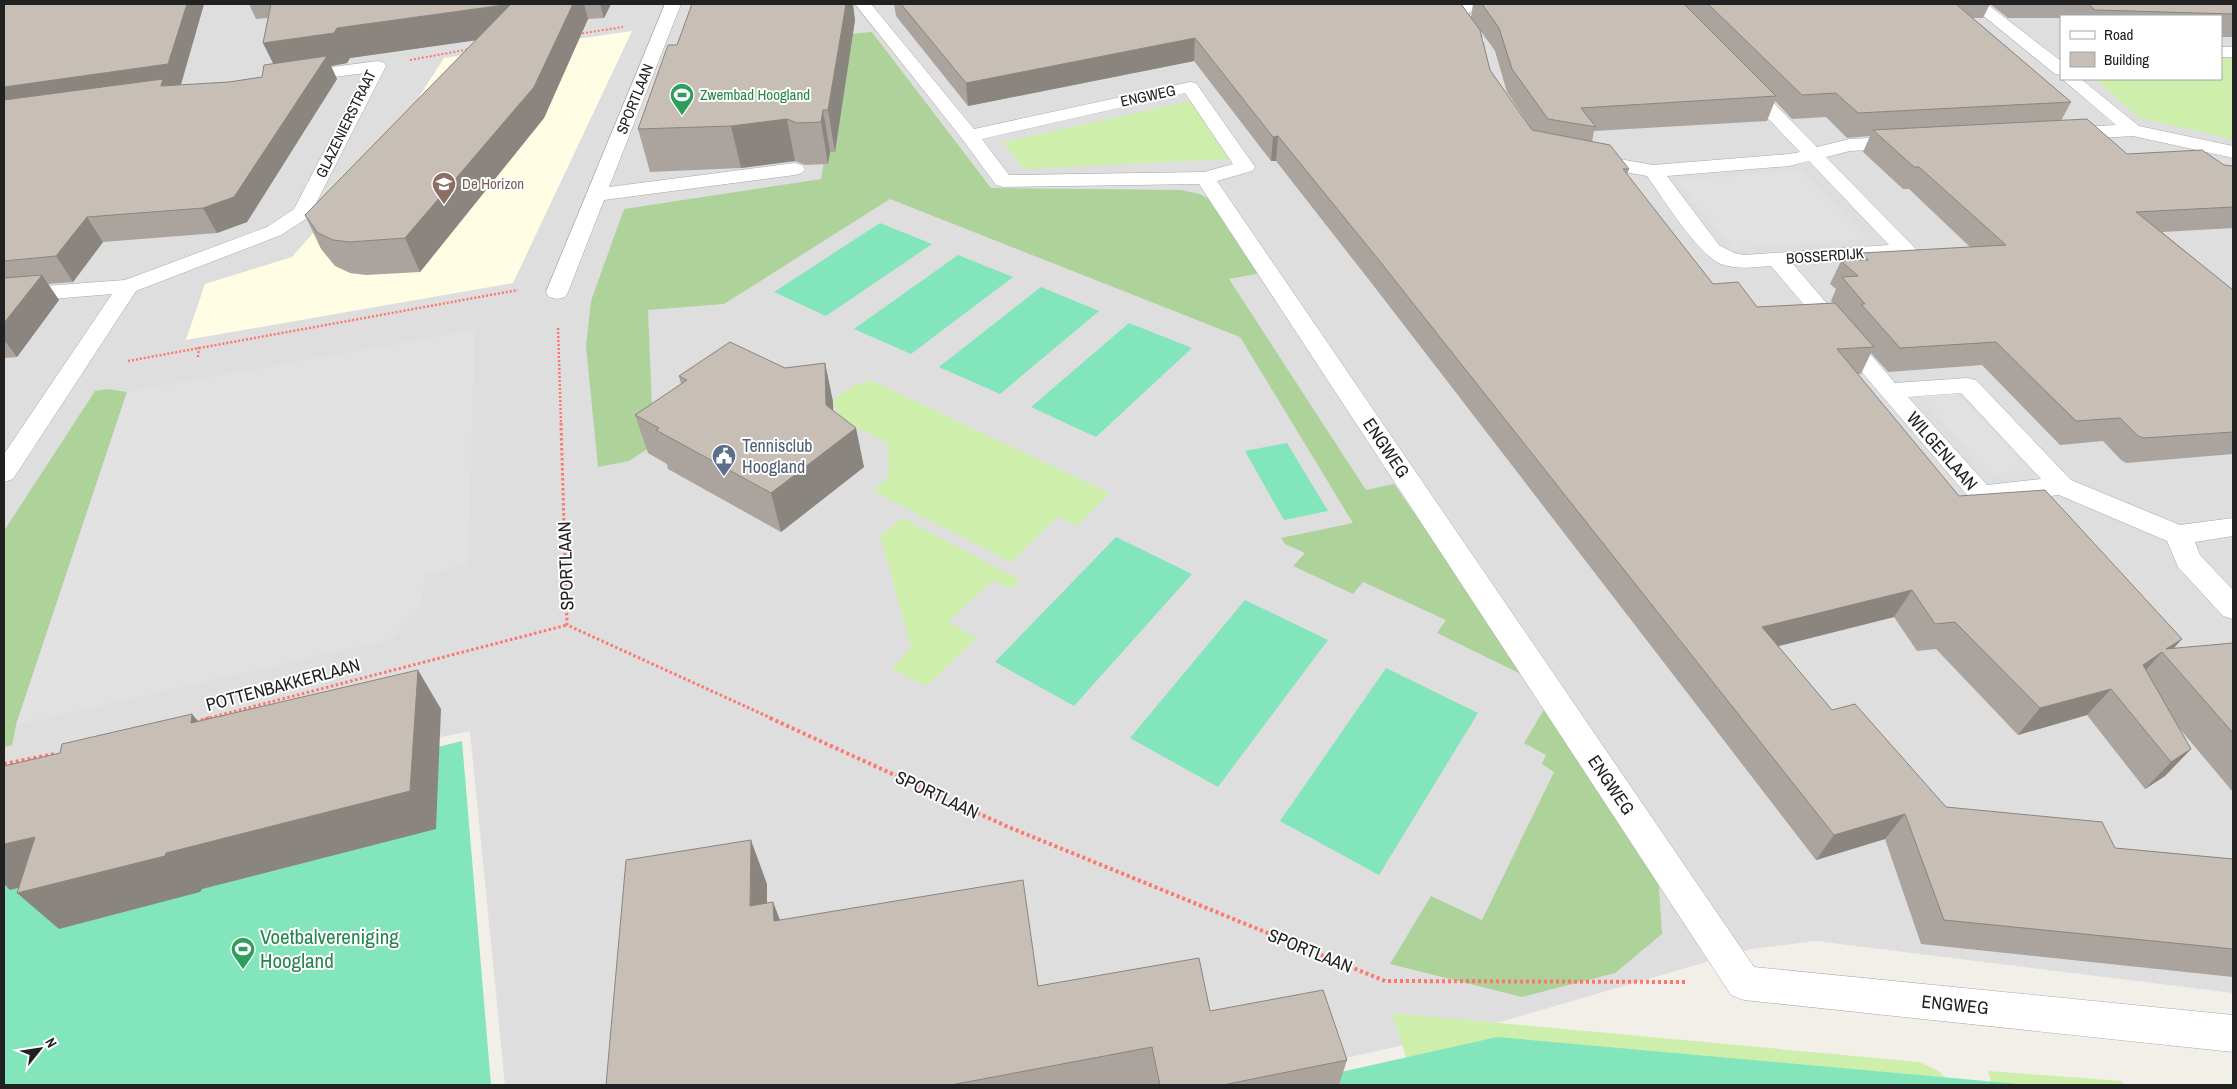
<svg xmlns="http://www.w3.org/2000/svg" width="2237" height="1089" font-family="'Archivo Narrow',sans-serif">
<rect width="100%" height="100%" fill="#f2eee8"/>
<path fill="#dfdede" fill-rule="evenodd" d="M4 4H2233V993L1816 941 1751 949 1483 1027 1227 1085H505L470 731 4 827ZM2061 16H2221V79H2061Z"/>
<path fill="#fffee4" d="M632 31 513 283 186 340 205 284 292 257 383 153 444 58Z"/>
<path fill="#ceeeac" d="M2221 58 2233 59V139L2139 118 2095 79H2221Z
M1190 101 1229 159 1024 169 1003 142Z
M872 381 1110 493 1077 526 1058 517 1011 562 873 491 889 476 888 443 838 418V409L830 402 856 384Z
M903 518 1020 580 1011 589 993 580 948 622 977 638 926 686 891 669 911 647 880 535Z
M1392 1013 1919 1062 1939 1071 1953 1085H1415Z
M1988 1071 2122 1081 2124 1085H1992Z"/>
<path fill="#add39a" d="M872 32 991 188 1181 190 1200 194 1212 201 1261 273 1229 279 1366 490 1394 484 1529 678 1437 633 1446 620 1363 582 1353 594 1293 566 1305 553 1285 544 1281 538 1353 523 1240 337 890 199 724 304 648 310 652 408 684 425 629 461 598 467 586 346 591 301 624 209 821 179 837 81 850 34Z
M107 389 127 392 16 725 12 745 4 747V531L95 391Z
M1548 703 1658 872 1662 934 1615 973 1522 997 1390 964 1431 896 1482 920 1554 772 1542 764 1546 755 1524 743Z"/>
<path fill="#82e5bc" d="M880 223 932 244 826 316 774 292Z
M958 255 1013 277 911 354 854 329Z
M1041 287 1099 311 1000 394 939 367Z
M1129 323 1192 348 1096 437 1031 407Z
M1287 443 1328 511 1284 520 1245 451Z
M1116 537 1192 574 1074 706 995 662Z
M1245 600 1328 640 1218 787 1130 738Z
M1386 668 1478 713 1379 875 1280 821Z
M462 741 491 1085H4V855Z
M1497 1037 2007 1083 2031 1085H1283Z"/>
<path fill="#e1e1e1" d="M1802 171 1868 239 1733 248 1677 180Z
M475 330 468 563 425 575 420 608 391 639 16 725 127 392Z
M1956 392 2029 470 1989 475 1920 396Z"/>
<g fill="none" stroke-linecap="round" stroke-linejoin="round">
<defs>
<path id="minor" d="M665 4H681L609 187 795 163 802 165 805 169 802 173 795 175 604 200 568 292 565 297 557 299 549 297 546 292Z
M855 4H871L974 129 1190 82 1196 83 1255 167 1252 171 1217 181 1754 967 2233 1015V1052L1744 1000 1731 995 1199 184 1003 187 996 185 963 140ZM1185 93 1233 164 1204 172 1009 175 982 139Z
M1460 4H1485L1483 7 1469 12V18L1485 40 1483 44H1471L1453 18V10Z
M1969 4H1987L2061 61V75L2055 74Z
M2221 47H2233V57H2221Z
M377 61 383 62 386 66 309 217 281 235 136 291 13 479 4 482V454L112 294 4 303V289L125 280 267 227 294 209 365 73 296 82 290 81 287 77 290 73 296 72Z
M1745 79 1751 80 1817 147 1850 139 1904 136 1911 138 1913 142 1911 146 1904 148 1850 151 1826 157 1913 246 1917 250 1913 254 1793 264 1895 383 1967 378 1976 380 2071 480 2180 525 2233 518V536L2195 542 2200 555 2233 590V619L2223 616 2178 567 2167 541 2059 495 1981 504 1972 501 1771 266C1755 267 1737 270 1721 264 1697 254 1663 198 1647 176L1591 166 1584 164 1581 160 1584 156 1591 154 1653 165 1789 154 1800 152 1739 88 1736 84 1739 80ZM1809 161 1889 245 1744 255 1734 253 1719 245 1667 176 1789 166ZM1961 393 2041 479 1987 485 1908 397Z
M2062 79H2081L2139 126 2233 146V158L2133 136 2065 140 2058 138 2056 134 2058 130 2065 128 2116 125Z"/>
</defs>
<use href="#minor" stroke="#a8a8a8" stroke-width="1"/>
<path stroke="#ff776c" stroke-width="2" stroke-dasharray="2 2" stroke-linecap="butt" d="M578 34 623 27
M410 60 470 49"/>
<path stroke="#ff776c" stroke-width="2.5" stroke-dasharray="2 2" stroke-linecap="butt" d="M558 328 561 424
M198 357 199 347
M128 361 518 290"/>
<path stroke="#ff776c" stroke-width="3" stroke-dasharray="2.5 2.5" stroke-linecap="butt" d="M561 423 567 625 773 719
M205 719 567 625"/>
<path stroke="#ff776c" stroke-width="4" stroke-dasharray="3 3" stroke-linecap="butt" d="M770 718 1006 826 1385 981 1687 982
M195 722 210 718
M4 764 55 754"/>
<use href="#minor" fill="#fff" fill-rule="evenodd"/>
</g>
<path fill="#aba39d" fill-rule="evenodd" d="M4 4H204L181 85 229 82 262 77 273 63 263 43 268 18 256 19 249 4H611L604 18 588 19 544 118 420 272 366 275 350 273 335 266 321 249 305 215 476 40 350 58 347 63 331 66 337 79 247 222 217 233 103 242 73 282 48 284 59 300 17 357 4 358Z
M894 4H1461L1471 17 1473 4H2233V37H2221V16H2061V18H2008L1990 4 1983 18H1973L2071 102 2061 121 2127 154 2233 166V228L2162 232 2233 290V454L2126 463 2121 460 2103 441 2060 445 1982 365 1888 372 1871 353 1861 374H1857L1959 496 2173 649 2233 643V792L2179 728 2191 749 2165 776 2145 789 2087 715 2018 735 1936 649 1917 651 1894 617 1778 646 1832 710 1946 807 2115 848 2233 859V977L1921 944 1885 839 1816 860 1373 285 1276 161H1271L1194 61 968 106 896 16ZM1480 30 1495 51 1507 92 1533 131 1532 130 1490 70ZM1775 101 1792 119 1826 117 1847 138 1870 136 1863 152 1903 189H1909L1970 247 1862 253 1859 260 1841 261 1830 284 1836 289 1831 301 1833 303 1757 307 1713 284 1627 175 1629 169 1592 142 1594 131 1767 121Z
M855 20 835 152H830L828 164 805 165 795 161 741 168 650 172 638 129 677 45Z
M825 363 833 402V410L864 467 781 532 668 469 667 464 648 453 635 415 681 384 679 376 785 368Z
M767 884V903L773 902 780 920 1038 986 1210 1011 1347 1060 1339 1085H606Z"/>
<path fill="#8b857f" d="M187 4H204L180 87 4 112V87Z
M511 4 521 34 350 58 347 63 331 66 337 79 247 222 217 233 203 208 278 73 263 43 337 28Z
M573 4H584L588 19 544 118 420 272 405 238Z
M600 4H611L604 18Z
M846 4H853L855 20 835 152 828 110Z
M1195 38 1194 61 968 106 966 83Z
M823 110 830 152 828 164 821 122Z
M787 119 795 161 741 168 731 126Z
M1278 136 1276 161H1271L1273 137Z
M87 217 103 242 73 282 56 256Z
M42 275 59 300 17 357 4 340V323Z
M825 363 833 402 834 444 826 405Z
M856 428 864 467 781 532 771 493Z
M1912 590 1894 617 1747 654 1762 627Z
M2182 639 2166 657V649Z
M2162 652 2138 679 2143 665Z
M418 670 441 709 436 829 202 889 200 892 59 929 17 893 166 853Z
M2111 689 2087 715 2018 735 2040 708Z
M192 714 224 752 191 723Z
M2191 749 2165 776 2145 789 2171 762Z
M1905 814 1885 839 1816 860 1834 835Z
M35 837 75 873 10 890 4 884V844Z
M751 840 767 884V949L750 906Z
M773 902 789 945 774 921Z"/>
<path fill="#c7beb6" stroke="#8b857f" d="M4 4H187L168 64 4 87Z
M271 4H573L534 87 405 238 349 242 333 240 318 233 305 215 511 4 337 28 334 33 263 43Z
M692 4H846L828 110H823L821 122 797 123 787 119 731 126 638 129 668 45H677Z
M901 4H1461L1480 30 1490 70 1532 130 1610 145 1629 169H1623L1713 284 1738 282 1757 307 1835 303 1874 347 1837 349 1959 496 2045 490 2182 639 2166 649 2233 643V733L2162 652 2143 665 2191 749 2171 762 2111 689 2040 708 1955 622 1935 624 1912 590 1762 627 1832 710 1855 704 1946 807 2102 822 2115 848 2233 859V949L1944 920 1905 814 1834 835 1378 259 1278 136 1273 137 1195 38 966 83Z
M1482 4H1684L1776 96 1581 108 1596 127 1548 119 1512 69 1499 28Z
M1708 4H1956L2071 102 1858 113 1836 93 1802 95Z
M2088 4H2233V14L2095 10Z
M327 56 234 197 203 208 87 217 56 256 4 261V100L163 79 161 86 229 82 262 77 264 65Z
M2087 119 2127 154 2202 150 2224 165 2233 166V207L2136 212 2233 290V432L2144 438 2138 436 2120 418 2076 421 1996 342 1900 348 1861 304H1865L1842 277 1858 276 1841 261 1868 260 1862 253 2006 245 1919 167H1914L1873 130Z
M42 275 4 323V278Z
M730 342 785 368 825 363 826 405 856 428 771 493 656 430 659 428 635 415 687 380 679 376Z
M418 670 410 791 166 853 165 856 17 893 35 837 4 844V766L60 753 62 744 192 714 191 723Z
M751 840 750 906 773 902 774 921 1023 880 1038 986 1199 958 1210 1011 1323 990 1347 1060 1223 1085H1160L1152 1047 951 1085H606L626 860Z"/>
<defs>
<symbol id="stadium-pin" viewBox="-11 -11 22 30"><path d="M0 17L-7.5 6A9.5 9.5 0 1 1 7.5 6Z" fill="#2e9e5b" stroke="#fff"/><path d="M0-5a6.5 5 0 1 0 0 10a6.5 5 0 1 0 0-10ZM-3.5-1.8h7v3.6h-7Z" fill="#fff"/></symbol>
<symbol id="school-pin" viewBox="-11 -11 22 30"><path d="M0 17L-7.5 6A9.5 9.5 0 1 1 7.5 6Z" fill="#8d6e63" stroke="#fff"/><path d="M0-5L7-2L0 1L-7-2ZM-4 1L0 2.5L4 1V4Q0 6-4 4Z" fill="#fff"/></symbol>
<symbol id="civic-pin" viewBox="-11 -11 22 30"><path d="M0 17L-7.5 6A9.5 9.5 0 1 1 7.5 6Z" fill="#5c6f8a" stroke="#fff"/><path d="M-.6-6.5H3V-4.5H.6V-3L4-1V1h2V6H-6V1h2V-1L-.6-3ZM-1.2 2.5V6h2.4V2.5Z" fill="#fff"/></symbol>
</defs>
<g fill-rule="evenodd">
<use href="#stadium-pin" x="668" y="81" width="28" height="38"/>
<use href="#school-pin" x="430" y="170" width="28" height="38"/>
<use href="#civic-pin" x="710" y="442" width="28" height="38"/>
<use href="#stadium-pin" x="229" y="935" width="28" height="38"/>
</g>
<g text-anchor="middle" stroke-width="4" stroke-linejoin="round" paint-order="stroke">
<g font-size="15" fill="#27864d" stroke="#fff" text-anchor="start">
<text x="700" y="100">Zwembad Hoogland</text>
</g>
<g font-size="15" fill="#212121" stroke="#fff">
<text transform="translate(1148 96) rotate(-12)" y="5">ENGWEG</text>
<text transform="translate(635 99) rotate(-68)" y="5">SPORTLAAN</text>
<text transform="translate(346 124) rotate(-64)" y="5">GLAZENIERSTRAAT</text>
<text transform="translate(1825 256) rotate(-4)" y="5">BOSSERDIJK</text>
</g>
<g font-size="15" fill="#785e54" stroke="#fff" text-anchor="start">
<text x="462" y="189">De Horizon</text>
</g>
<g font-size="18" fill="#4e5e75" stroke="#fff" text-anchor="start">
<text x="742" y="452">Tennisclub<tspan x="742" dy="21">Hoogland</tspan></text>
</g>
<g font-size="18" fill="#212121" stroke="#fff">
<text transform="translate(1386 448) rotate(56)" y="6">ENGWEG</text>
<text transform="translate(1942 451) rotate(49)" y="6">WILGENLAAN</text>
<text transform="translate(566 566) rotate(-92)" y="6">SPORTLAAN</text>
<text transform="translate(283 685) rotate(-15)" y="6">POTTENBAKKERLAAN</text>
<text transform="translate(1611 785) rotate(56)" y="6">ENGWEG</text>
<text transform="translate(937 795) rotate(25)" y="6">SPORTLAAN</text>
<text transform="translate(1310 951) rotate(22)" y="6">SPORTLAAN</text>
<text transform="translate(1955 1005) rotate(6)" y="6">ENGWEG</text>
</g>
<g font-size="21" fill="#27864d" stroke="#fff" text-anchor="start">
<text x="260" y="944">Voetbalvereniging<tspan x="260" dy="24">Hoogland</tspan></text>
</g>
</g>
<rect width="2237" height="1089" fill="none" stroke="#212121" stroke-width="10"/>
<rect x="2060" y="15" width="162" height="65" fill="#ffffff" stroke="#a6a6a6"/>
<rect x="2070" y="31" width="25" height="8" fill="#ffffff" stroke="#a6a6a6"/>
<text x="2104" y="40" font-size="15" fill="#212121">Road</text>
<rect x="2070" y="52" width="25" height="15" fill="#c7beb6" stroke="#a6a6a6"/>
<text x="2104" y="65" font-size="15" fill="#212121">Building</text>
<g transform="translate(40 1049) rotate(60)" stroke="#ffffff" stroke-width="4" paint-order="stroke">
<path d="M0-4L9 19L0 12L-9 19Z" fill="#212121"/>
<text y="-8" font-size="14" font-weight="bold" text-anchor="middle" fill="#212121">N</text>
</g>
</svg>
